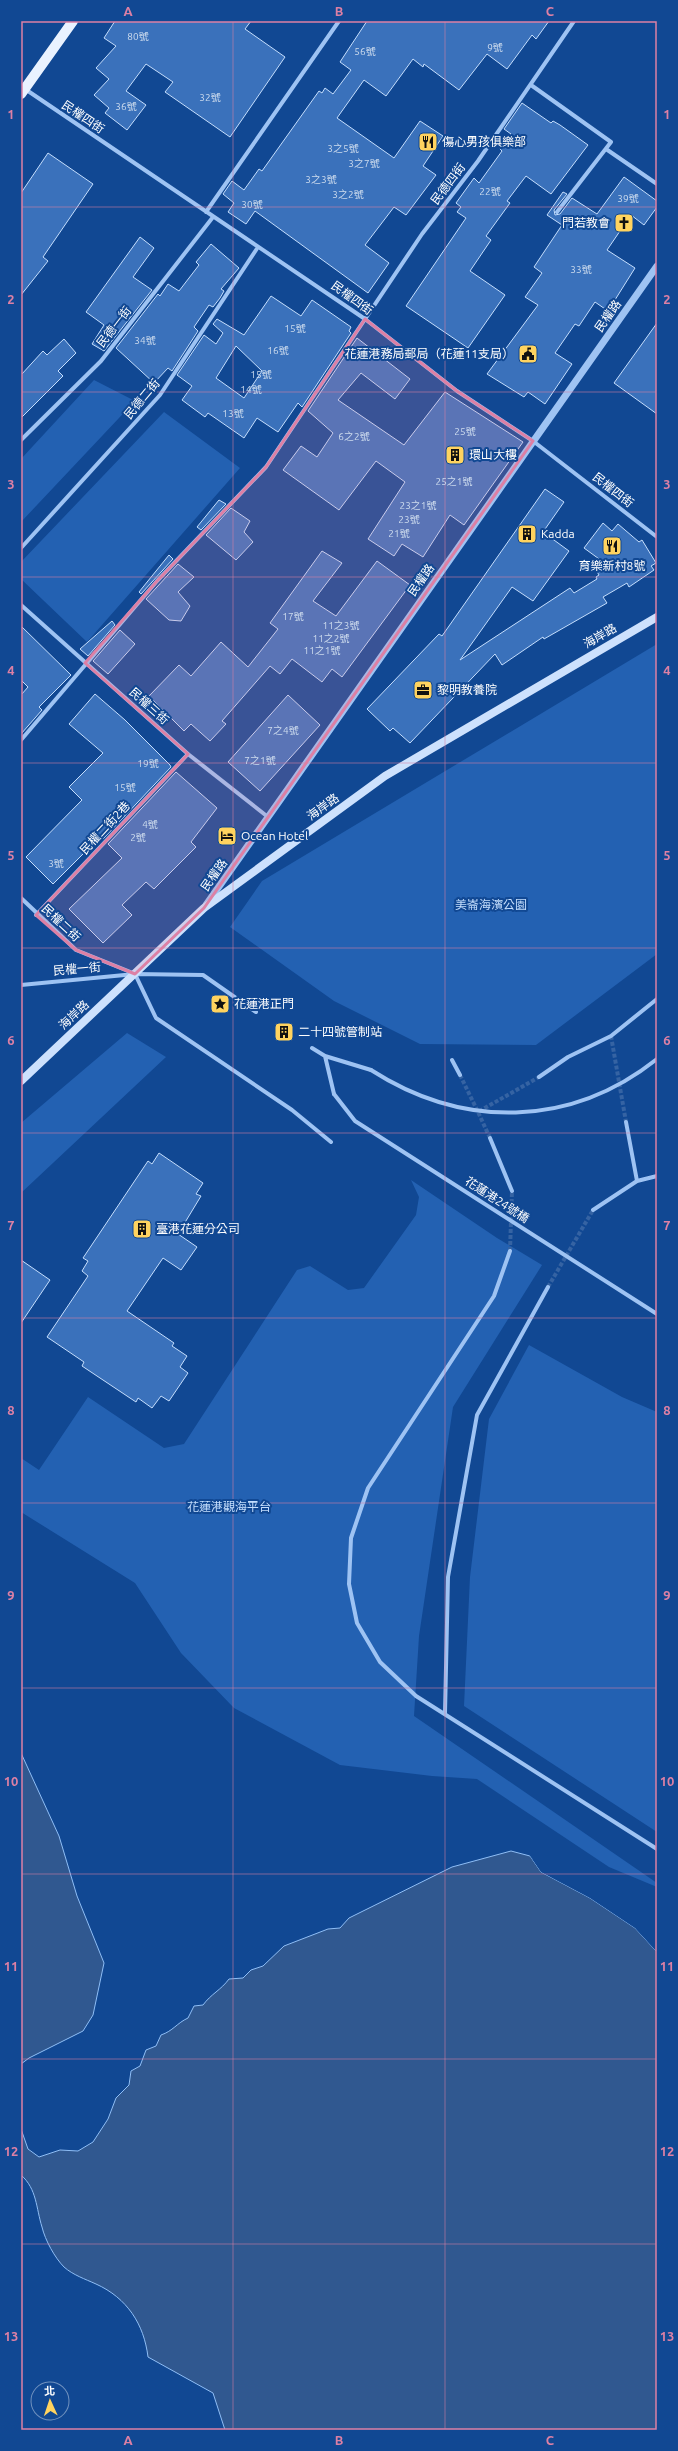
<svg xmlns="http://www.w3.org/2000/svg" width="678" height="2451" font-family="Ubuntu,'Noto Sans TC',sans-serif">
<rect width="100%" height="100%" fill="#114893"/>
<path fill="#2361b2" d="M94 380 135 401 21 522V459Z
M164 412 240 468 87 642 21 579V562Z
M657 644V954L536 1045 420 1044 334 1001 230 927 262 881Z
M127 1033 166 1057 21 1193V1123Z
M411 1180 497 1238 542 1265 453 1407 419 1636 414 1716 657 1883V1887L609 1867 477 1779 432 1776 340 1765 234 1708 181 1653 135 1583 21 1512V1458L39 1470 88 1397 164 1448 184 1444 297 1270 310 1266 348 1290 364 1288 416 1215 419 1197Z
M529 1345 622 1397 657 1412V1832L464 1706 470 1577 489 1419Z"/>
<path fill="#305890" stroke="#8fbef6" d="M21 1753 59 1836 77 1896 104 1963 93 2015 83 2031 29 2058 21 2064Z
M511 1851 530 1856 541 1872 590 1898 635 1928 657 1952V2430H225L213 2393 148 2357C144 2324 127 2298 96 2284 85 2279 73 2275 64 2267 55 2258 45 2240 42 2227 36 2208 37 2189 21 2175V2129L28 2149 39 2157 60 2150 78 2151 93 2142 108 2119 116 2098 129 2085 131 2071 140 2066 146 2050 156 2046 161 2035C173 2031 177 2023 188 2018L194 2006 203 2005C211 1994 221 1990 229 1979L243 1978 251 1970 263 1966 284 1946 328 1929 340 1928 349 1918 452 1867Z"/>
<path fill="#114893" d="M528 1853 543 1871 591 1896 636 1927 657 1949V1952L635 1928 590 1898 541 1872Z"/>
<path fill="#3a71bb" stroke="#c5defd" fill-rule="evenodd" d="M115 21H251L245 29 285 57 230 137 165 92 173 82 146 64 126 91 146 105 127 130 105 113 109 108 94 95 109 79 96 68 116 46 104 38Z
M367 21H549L536 39 532 35 507 69 487 54 459 90 424 64 423 67 413 59 386 96 364 80 337 118 394 158 420 121 443 136 423 166 436 175 406 215 394 207 365 245 389 263 368 293 255 211 246 224 228 212 234 203 223 194 232 181 244 190 259 169 262 171 319 91 322 93 325 88 333 94 351 70 340 62Z
M522 103 551 123 553 121 560 125 588 145 551 194 526 176 507 201 510 203 486 236 491 240 470 271 505 295 468 348 406 306 466 218 457 212 461 207 456 203 474 178 479 183 502 151 500 149 511 134 504 129Z
M48 153 93 184 43 257 48 261 21 295V193Z
M624 177 657 201V207L644 225 631 215 607 250 635 268 608 311 595 302 579 326 575 324 555 353 572 364 545 404 528 392 524 397 487 374 538 305 525 297 542 273 534 267 562 225 547 215 563 192 567 194 554 210 555 215 560 214 572 198 597 214Z
M140 237 154 248 133 277 152 290 104 351 92 344 104 325 86 312Z
M211 244 239 268 221 289 224 291 220 298 213 307 209 305 194 327 198 331 172 371 168 368 154 383 116 348 158 294 160 296 168 284 179 291 199 265 196 262Z
M271 296 301 316 312 300 351 327 349 331 351 333 302 407 298 403 278 432 257 418 244 438 208 413 205 417 182 400 192 386 177 375 204 335 216 344 223 333 213 324 217 319 244 335ZM236 346 262 371 244 398 216 378Z
M657 323V414L614 383Z
M357 338 410 379 395 399 361 373 338 400 404 445 445 392 523 442 464 525 450 515 423 557 402 544 394 556 368 539 405 482 376 461 339 510 283 470 301 446 317 457 333 433 308 411Z
M64 339 76 353 58 371 63 376 21 418V375L43 351 47 355Z
M545 489 564 502 543 532 569 551 533 601 512 587 460 660 570 588 574 593 597 579 596 577 599 575 596 570 606 564 584 548 603 523 612 531 618 524 639 542 642 540 656 563 651 566 654 570 629 587 627 583 603 597 607 603 544 639 543 637 502 665 495 654 410 743 393 728 390 731 367 709 439 634 442 636Z
M219 500 226 504 201 530 197 527Z
M231 508 250 521 244 532 253 542 236 560 206 535Z
M322 551 342 563 313 601 336 616 377 561 410 585 342 677 332 669 322 682 292 659 280 674 270 666 222 721 226 724 210 741 191 724 184 731 149 696 179 665 191 676 221 642 248 667 278 629 270 623Z
M169 555 173 559 141 594 139 592Z
M178 564 194 577 178 592 190 606 181 621 169 620 146 599Z
M112 621 115 625 88 656 80 649Z
M21 626 71 675 39 707 42 710 21 734V695L28 687 21 680Z
M120 630 135 644 108 674 93 661Z
M95 694 125 720 170 765 171 767 103 839 100 837 53 884 26 857 82 800 69 787 103 753 69 724Z
M288 695 320 725 260 791 228 762Z
M176 772 217 808 191 842 196 847 154 889 146 882 122 905 132 915 103 943 69 909 122 858 108 844Z
M159 1153 203 1183 196 1194 201 1196 178 1234 197 1247 181 1270 163 1258 127 1311 174 1343 172 1346 187 1356 180 1367 188 1373 169 1401 161 1396 152 1408 138 1398 136 1402 82 1366 84 1362 47 1337 88 1276 82 1271 88 1261 83 1258 148 1161 152 1164Z
M21 1260 50 1280 21 1323Z"/>
<g fill="none" stroke-linecap="round" stroke-linejoin="round">
<path stroke="#3563a3" stroke-width="4" stroke-dasharray="4 2" stroke-linecap="butt" d="M611 1036 626 1122
M460 1075 478 1112
M490 1138 478 1112 539 1077
M510 1251 512 1191
M548 1287 593 1210"/>
<path stroke="#9ec3f3" stroke-width="4" d="M531 85 611 142 557 212
M25 89 365 319 457 391 533 441 657 537
M606 149 657 184
M206 212 339 21
M21 440 101 361 213 217
M21 548 160 395 258 247
M21 605 188 754 268 817
M21 740 157 581 266 467 422 234 478 161 574 21
M21 898 76 950 133 973
M36 915 188 754
M135 974 156 1018 292 1110 331 1142
M21 985 135 974 203 975 256 1012
M312 1048 325 1056
M452 1060 460 1075
M539 1077 568 1057 611 1036 657 999
M334 1094 325 1056 371 1070
M626 1122 637 1181
M490 1138 512 1191
M593 1210 637 1181 657 1176
M510 1251 494 1296 368 1488 351 1538 349 1584 357 1623 380 1662 416 1696 657 1849
M445 1713 448 1577 477 1415 548 1287"/>
<path stroke="#9ec3f3" stroke-width="7" d="M206 905 657 266"/>
<path stroke="#cde1fd" stroke-width="8" d="M21 1081 204 908 385 776 657 617"/>
<path stroke="#e9f2ff" stroke-width="10" d="M21 94 73 21"/>
<path stroke="#9ec3f3" stroke-width="4" d="M371 1070C463 1129 570 1128 657 1059
M334 1094 355 1121 657 1314"/>
</g>
<path fill="#dd80a5" fill-opacity="0.2" stroke="#dd80a5" stroke-width="3" stroke-linejoin="round" d="M365 319 457 391 533 441 204 908 135 974 76 950 36 915 188 754 85 663 157 581 266 467Z"/>
<path fill="none" stroke="#dd80a5" stroke-width="1" stroke-opacity="0.55" d="M233 21V2430M445 21V2430M21 207H657M21 392H657M21 577H657M21 763H657M21 948H657M21 1133H657M21 1318H657M21 1503H657M21 1688H657M21 1874H657M21 2059H657M21 2244H657"/>
<defs>
<symbol id="restaurant-square" viewBox="-11 -11 22 22"><rect x="-9" y="-9" width="18" height="18" rx="4" fill="#ffd35f" stroke="#114893"/><path d="M-5-6h1v4h1v-4h1v4h1v-4h1v5L-1.5 .5V6h-2V.5L-5-1ZM5-6V6H3V1.5H1.5Q1.5-4 5-6Z" fill="#111"/></symbol>
<symbol id="church-square" viewBox="-11 -11 22 22"><rect x="-9" y="-9" width="18" height="18" rx="4" fill="#ffd35f" stroke="#114893"/><path d="M-1.2-6h2.4v3.5h3.3v2.4h-3.3V6h-2.4V-.1h-3.3v-2.4h3.3Z" fill="#111"/></symbol>
<symbol id="civic-square" viewBox="-11 -11 22 22"><rect x="-9" y="-9" width="18" height="18" rx="4" fill="#ffd35f" stroke="#114893"/><path d="M-.6-6.5H3V-4.5H.6V-3L4-1V1h2V6H-6V1h2V-1L-.6-3ZM-1.2 2.5V6h2.4V2.5Z" fill="#111"/></symbol>
<symbol id="building-square" viewBox="-11 -11 22 22"><rect x="-9" y="-9" width="18" height="18" rx="4" fill="#ffd35f" stroke="#114893"/><path d="M-4-6H4V6H1V3H-1V6H-4ZM-2.5-4.3h1.7v1.8h-1.7ZM.8-4.3h1.7v1.8H.8ZM-2.5-1h1.7V.8h-1.7ZM.8-1h1.7V.8H.8Z" fill="#111"/></symbol>
<symbol id="office-square" viewBox="-11 -11 22 22"><rect x="-9" y="-9" width="18" height="18" rx="4" fill="#ffd35f" stroke="#114893"/><path d="M-6-3h4V-5.5h4V-3h4V5H-6ZM-1-4.5V-3h2v-1.5ZM-6 0V1H6V0Z" fill="#111"/></symbol>
<symbol id="hotel-square" viewBox="-11 -11 22 22"><rect x="-9" y="-9" width="18" height="18" rx="4" fill="#ffd35f" stroke="#114893"/><path d="M-6-4.5h1.5V1H6V5H4.5V3h-9V5H-6ZM-4 0a1.8 1.8 0 1 1 3.6 0ZM.5 0V-2.5h3Q6-2.5 6 0Z" fill="#111"/></symbol>
<symbol id="sight-square" viewBox="-11 -11 22 22"><rect x="-9" y="-9" width="18" height="18" rx="4" fill="#ffd35f" stroke="#114893"/><path d="M0-6L1.8-2.2L6-1.7L2.9 1.2L3.7 5.4L0 3.3L-3.7 5.4L-2.9 1.2L-6-1.7L-1.8-2.2Z" fill="#111"/></symbol>
</defs>
<g fill-rule="evenodd">
<use href="#restaurant-square" x="417" y="131" width="22" height="22"/>
<use href="#church-square" x="613" y="212" width="22" height="22"/>
<use href="#civic-square" x="517" y="343" width="22" height="22"/>
<use href="#building-square" x="444" y="444" width="22" height="22"/>
<use href="#building-square" x="516" y="523" width="22" height="22"/>
<use href="#restaurant-square" x="601" y="535" width="22" height="22"/>
<use href="#office-square" x="412" y="679" width="22" height="22"/>
<use href="#hotel-square" x="216" y="825" width="22" height="22"/>
<use href="#sight-square" x="209" y="993" width="22" height="22"/>
<use href="#building-square" x="273" y="1021" width="22" height="22"/>
<use href="#building-square" x="131" y="1218" width="22" height="22"/>
</g>
<g text-anchor="middle" stroke-width="4" stroke-linejoin="round" paint-order="stroke">
<g font-size="10" fill="#cedcee">
<text x="138" y="40">80號</text>
<text x="495" y="51">9號</text>
<text x="365" y="55">56號</text>
<text x="210" y="101">32號</text>
<text x="126" y="110">36號</text>
<text x="343" y="152">3之5號</text>
<text x="364" y="167">3之7號</text>
<text x="321" y="183">3之3號</text>
<text x="490" y="195">22號</text>
<text x="348" y="198">3之2號</text>
<text x="628" y="202">39號</text>
<text x="252" y="208">30號</text>
<text x="581" y="273">33號</text>
<text x="295" y="332">15號</text>
<text x="145" y="344">34號</text>
<text x="278" y="354">16號</text>
<text x="261" y="378">15號</text>
<text x="251" y="393">14號</text>
<text x="233" y="417">13號</text>
<text x="465" y="435">25號</text>
<text x="354" y="440">6之2號</text>
<text x="454" y="485">25之1號</text>
<text x="418" y="509">23之1號</text>
<text x="409" y="523">23號</text>
<text x="399" y="537">21號</text>
<text x="293" y="620">17號</text>
<text x="341" y="629">11之3號</text>
<text x="331" y="642">11之2號</text>
<text x="322" y="654">11之1號</text>
<text x="283" y="734">7之4號</text>
<text x="260" y="764">7之1號</text>
<text x="148" y="767">19號</text>
<text x="125" y="791">15號</text>
<text x="150" y="828">4號</text>
<text x="138" y="841">2號</text>
<text x="56" y="867">3號</text>
</g>
<g font-size="12" fill="#fff" stroke="#114893">
<text transform="translate(83 117) rotate(34)" y="4">民權四街</text>
<text transform="translate(448 184) rotate(-53)" y="4">民德四街</text>
<text transform="translate(352 298) rotate(36)" y="4">民權四街</text>
<text transform="translate(608 316) rotate(-55)" y="4">民權路</text>
<text transform="translate(114 327) rotate(-52)" y="4">民德一街</text>
<text transform="translate(142 399) rotate(-50)" y="4">民德二街</text>
<text transform="translate(613 490) rotate(38)" y="4">民權四街</text>
<text transform="translate(421 580) rotate(-55)" y="4">民權路</text>
<text transform="translate(600 636) rotate(-30)" y="4">海岸路</text>
<text transform="translate(149 706) rotate(42)" y="4">民權三街</text>
<text transform="translate(323 807) rotate(-36)" y="4">海岸路</text>
<text transform="translate(105 828) rotate(-47)" y="4">民權二街2巷</text>
<text transform="translate(214 875) rotate(-55)" y="4">民權路</text>
<text transform="translate(61 923) rotate(43)" y="4">民權二街</text>
<text transform="translate(77 969) rotate(-5)" y="4">民權一街</text>
<text transform="translate(74 1015) rotate(-43)" y="4">海岸路</text>
<text transform="translate(497 1200) rotate(33)" y="4">花蓮港24號橋</text>
</g>
<g font-size="12" fill="#fff" stroke="#114893" text-anchor="start">
<text x="442" y="146">傷心男孩俱樂部</text>
<text x="610" y="227" text-anchor="end">門若教會</text>
<text x="514" y="358" text-anchor="end">花蓮港務局郵局（花蓮11支局）</text>
<text x="469" y="459">環山大樓</text>
<text x="541" y="538">Kadda</text>
<text x="612" y="570" text-anchor="middle">育樂新村8號</text>
<text x="437" y="694">黎明教養院</text>
<text x="241" y="840">Ocean Hotel</text>
<text x="234" y="1008">花蓮港正門</text>
<text x="298" y="1036">二十四號管制站</text>
<text x="156" y="1233">臺港花蓮分公司</text>
</g>
<g font-size="12" fill="#c5defd" stroke="#114893">
<text x="491" y="909">美崙海濱公園</text>
<text x="229" y="1511">花蓮港觀海平台</text>
</g>
</g>
<rect width="678" height="2451" fill="none" stroke="#114893" stroke-width="44"/>
<g transform="translate(50 2401) rotate(357)"><circle r="19" fill="#114893" stroke="#7091be"/>
<path d="M0-3L7 15L0 10L-7 15Z" fill="#ffd35f"/>
<text y="-6" font-size="11" font-weight="bold" text-anchor="middle" fill="#ffffff">北</text>
</g>
<rect x="22" y="22" width="634" height="2407" fill="none" stroke="#dd80a5" stroke-width="1.5"/>
<g font-size="13" text-anchor="middle" font-weight="bold" fill="#dd80a5">
<text x="128" y="16">A</text>
<text x="339" y="16">B</text>
<text x="550" y="16">C</text>
<text x="11" y="119">1</text>
<text x="667" y="119">1</text>
<text x="11" y="304">2</text>
<text x="667" y="304">2</text>
<text x="11" y="489">3</text>
<text x="667" y="489">3</text>
<text x="11" y="675">4</text>
<text x="667" y="675">4</text>
<text x="11" y="860">5</text>
<text x="667" y="860">5</text>
<text x="11" y="1045">6</text>
<text x="667" y="1045">6</text>
<text x="11" y="1230">7</text>
<text x="667" y="1230">7</text>
<text x="11" y="1415">8</text>
<text x="667" y="1415">8</text>
<text x="11" y="1600">9</text>
<text x="667" y="1600">9</text>
<text x="11" y="1786">10</text>
<text x="667" y="1786">10</text>
<text x="11" y="1971">11</text>
<text x="667" y="1971">11</text>
<text x="11" y="2156">12</text>
<text x="667" y="2156">12</text>
<text x="11" y="2341">13</text>
<text x="667" y="2341">13</text>
<text x="128" y="2445">A</text>
<text x="339" y="2445">B</text>
<text x="550" y="2445">C</text>
</g>
</svg>
